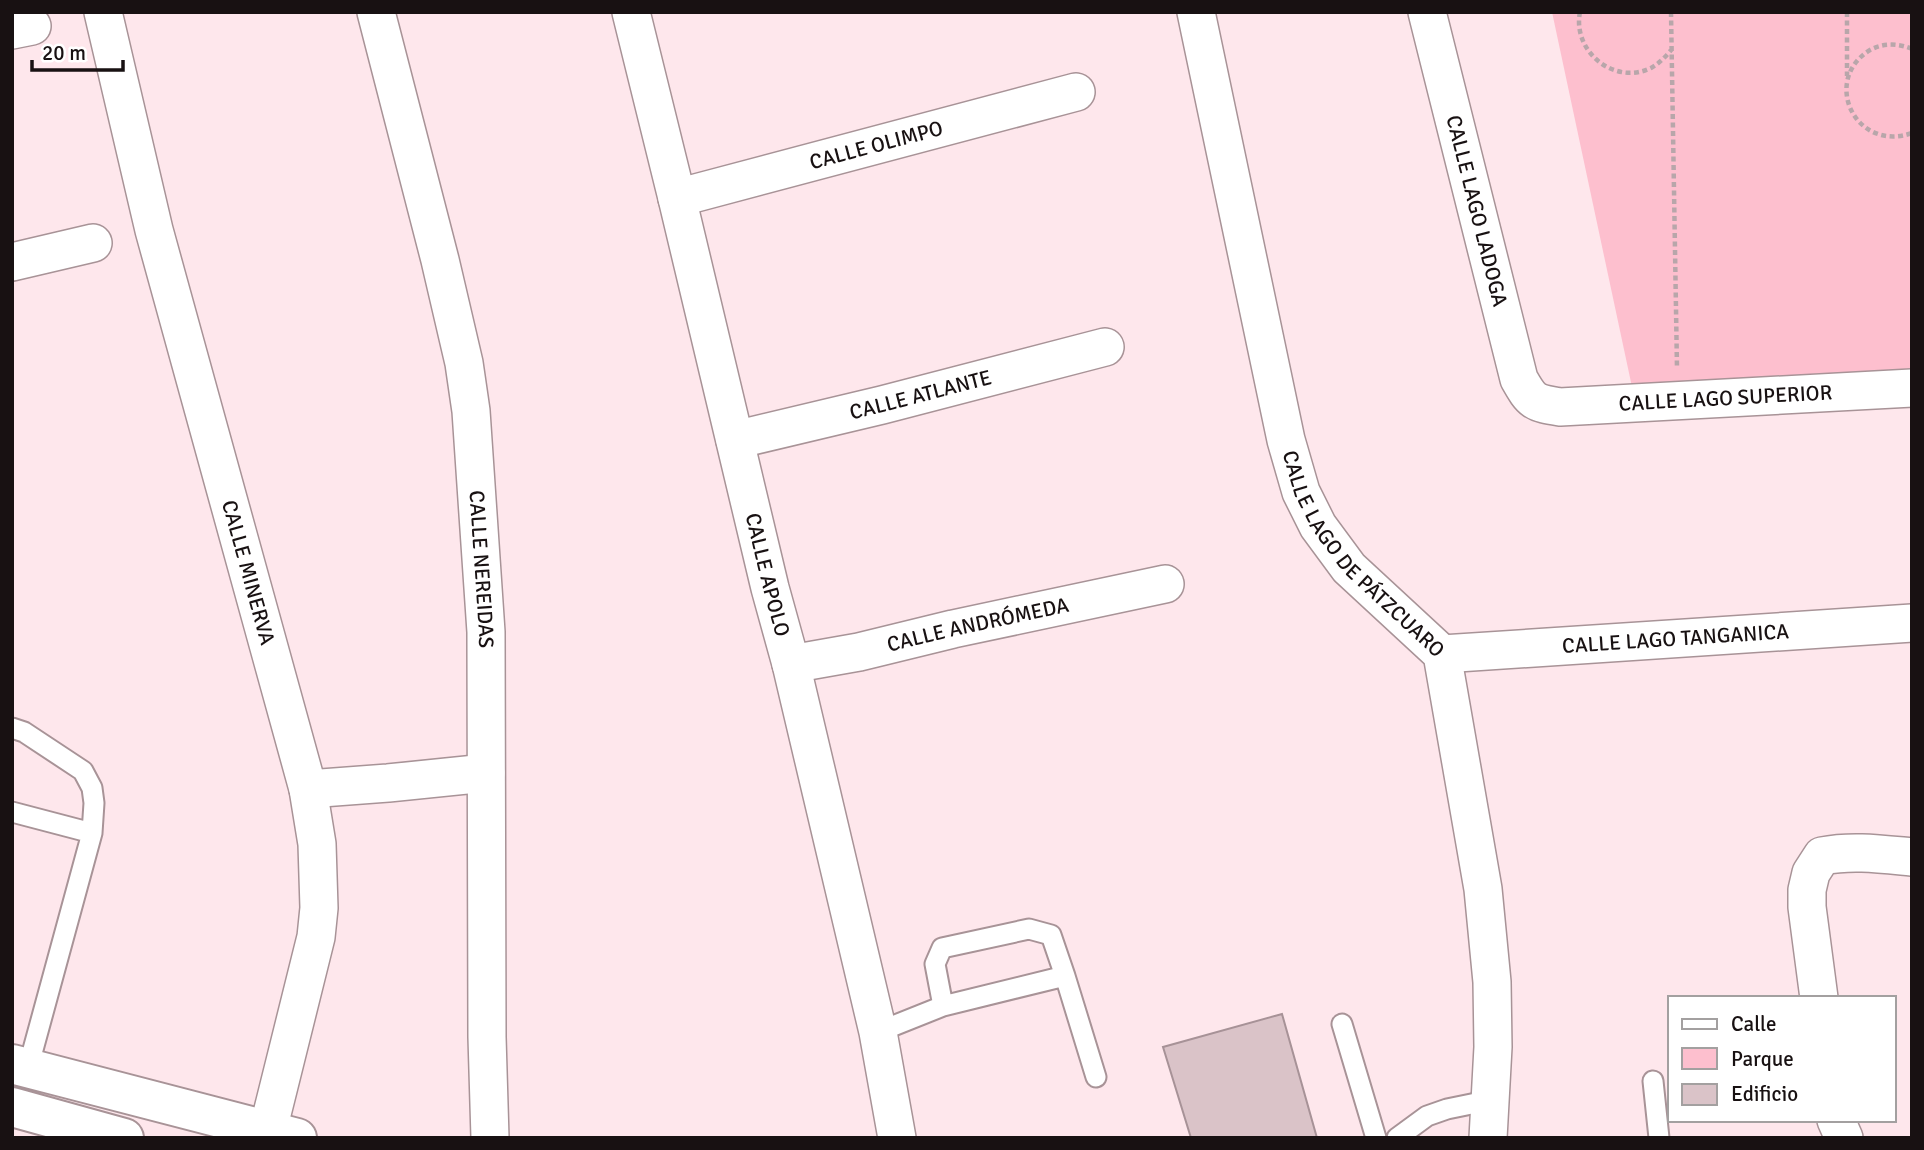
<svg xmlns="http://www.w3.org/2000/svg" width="1924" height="1150" font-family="Signika,sans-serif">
<rect width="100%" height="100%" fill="#fee7ec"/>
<path fill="#fdbfce" d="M1552 12H1912V371L1632 387Z"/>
<path fill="#dac3c8" stroke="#a79297" stroke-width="2" d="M1282 1014 1317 1138H1191L1163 1047Z"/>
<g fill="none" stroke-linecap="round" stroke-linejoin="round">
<defs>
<path id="service" d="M12 728 24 732 83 771 92 788 94 803 92 833 28 1068
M12 812 92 833
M943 1006 935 964 942 948 1029 929 1051 935 1065 976
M1342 1024 1376 1138
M878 1032 943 1006 1065 976 1096 1077
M1653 1081 1659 1138
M1397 1138 1427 1116 1447 1109 1491 1100"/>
<g id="minor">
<path id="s1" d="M103 12 154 230 308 789 317 844 319 908 316 937 266 1138"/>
<path id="s2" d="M376 12 440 260 464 363 471 411 486 632 487 1037 490 1138"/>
<path id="s3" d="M631 12 677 198 770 588 791 664 878 1032 897 1138"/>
<path id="s4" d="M1196 12 1286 440 1301 492 1318 526 1349 568 1442 654 1483 889 1492 982 1493 1047 1488 1138"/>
<path id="s5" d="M1427 12 1519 379C1532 402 1534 403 1560 407L1912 388"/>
<path d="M12 30 32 26"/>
<path id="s6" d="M677 198 1076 92"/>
<path d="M12 262 93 243"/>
<path id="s7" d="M735 440 882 405 1105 347"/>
<path id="s8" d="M1442 654 1912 623"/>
<path id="s9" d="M791 664 859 652 953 629 1165 584"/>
<path d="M308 789 388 783 486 773"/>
<path d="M1819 998 1807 907V890L1811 873 1822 856C1852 850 1881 854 1912 857"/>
<path d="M1836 1120 1844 1138"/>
</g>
<path id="secondary" d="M12 1064 297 1138
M12 1107 124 1138"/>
</defs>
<use href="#service" stroke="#a89397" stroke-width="23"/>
<use href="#minor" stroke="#a89397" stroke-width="40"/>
<use href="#secondary" stroke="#a89397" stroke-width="42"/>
<path stroke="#b8a6aa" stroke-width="4.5" stroke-dasharray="5 3.5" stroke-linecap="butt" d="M1580 12C1572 51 1614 86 1651 68 1660 63 1666 56 1672 49
M1671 12 1677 368
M1847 12V76
M1912 49C1898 43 1883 43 1870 50 1821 80 1855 153 1912 133"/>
<use href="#service" stroke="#fff" stroke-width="19"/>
<use href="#minor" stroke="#fff" stroke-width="37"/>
<use href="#secondary" stroke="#fff" stroke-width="38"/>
</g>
<g text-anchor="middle" stroke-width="7" stroke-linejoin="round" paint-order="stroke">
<g font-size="21" fill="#181112" stroke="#fff">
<text dy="7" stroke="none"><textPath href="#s6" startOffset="206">CALLE OLIMPO</textPath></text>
<text dy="7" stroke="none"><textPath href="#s5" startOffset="205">CALLE LAGO LADOGA</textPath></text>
<text dy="7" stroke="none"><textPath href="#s7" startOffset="191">CALLE ATLANTE</textPath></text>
<text dy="7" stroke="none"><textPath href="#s5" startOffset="597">CALLE LAGO SUPERIOR</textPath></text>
<text dy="7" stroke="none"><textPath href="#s4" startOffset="578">CALLE LAGO DE PÁTZCUARO</textPath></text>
<text dy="7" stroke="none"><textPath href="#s2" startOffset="569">CALLE NEREIDAS</textPath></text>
<text dy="7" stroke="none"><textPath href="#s1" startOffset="579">CALLE MINERVA</textPath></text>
<text dy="7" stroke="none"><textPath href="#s3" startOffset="579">CALLE APOLO</textPath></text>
<text dy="7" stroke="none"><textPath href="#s9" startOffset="191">CALLE ANDRÓMEDA</textPath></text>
<text dy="7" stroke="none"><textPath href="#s8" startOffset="234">CALLE LAGO TANGANICA</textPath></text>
</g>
</g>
<rect width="1924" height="1150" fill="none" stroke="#181112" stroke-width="28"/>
<rect x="1668" y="996" width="228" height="126" fill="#ffffff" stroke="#a3a0a0" stroke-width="2"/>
<rect x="1682" y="1019" width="35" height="10" fill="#ffffff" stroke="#a3a0a0" stroke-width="2"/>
<text x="1731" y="1031" font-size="21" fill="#181112">Calle</text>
<rect x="1682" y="1048" width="35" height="21" fill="#fdbfce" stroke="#a3a0a0" stroke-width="2"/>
<text x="1731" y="1066" font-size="21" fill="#181112">Parque</text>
<rect x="1682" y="1084" width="35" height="21" fill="#dac3c8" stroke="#a3a0a0" stroke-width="2"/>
<text x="1731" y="1101" font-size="21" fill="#181112">Edificio</text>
<path d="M32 60v10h91v-10" fill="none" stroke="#181112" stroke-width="3.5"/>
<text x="42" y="60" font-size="21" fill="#181112" stroke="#ffffff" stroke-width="5" paint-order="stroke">20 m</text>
</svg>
